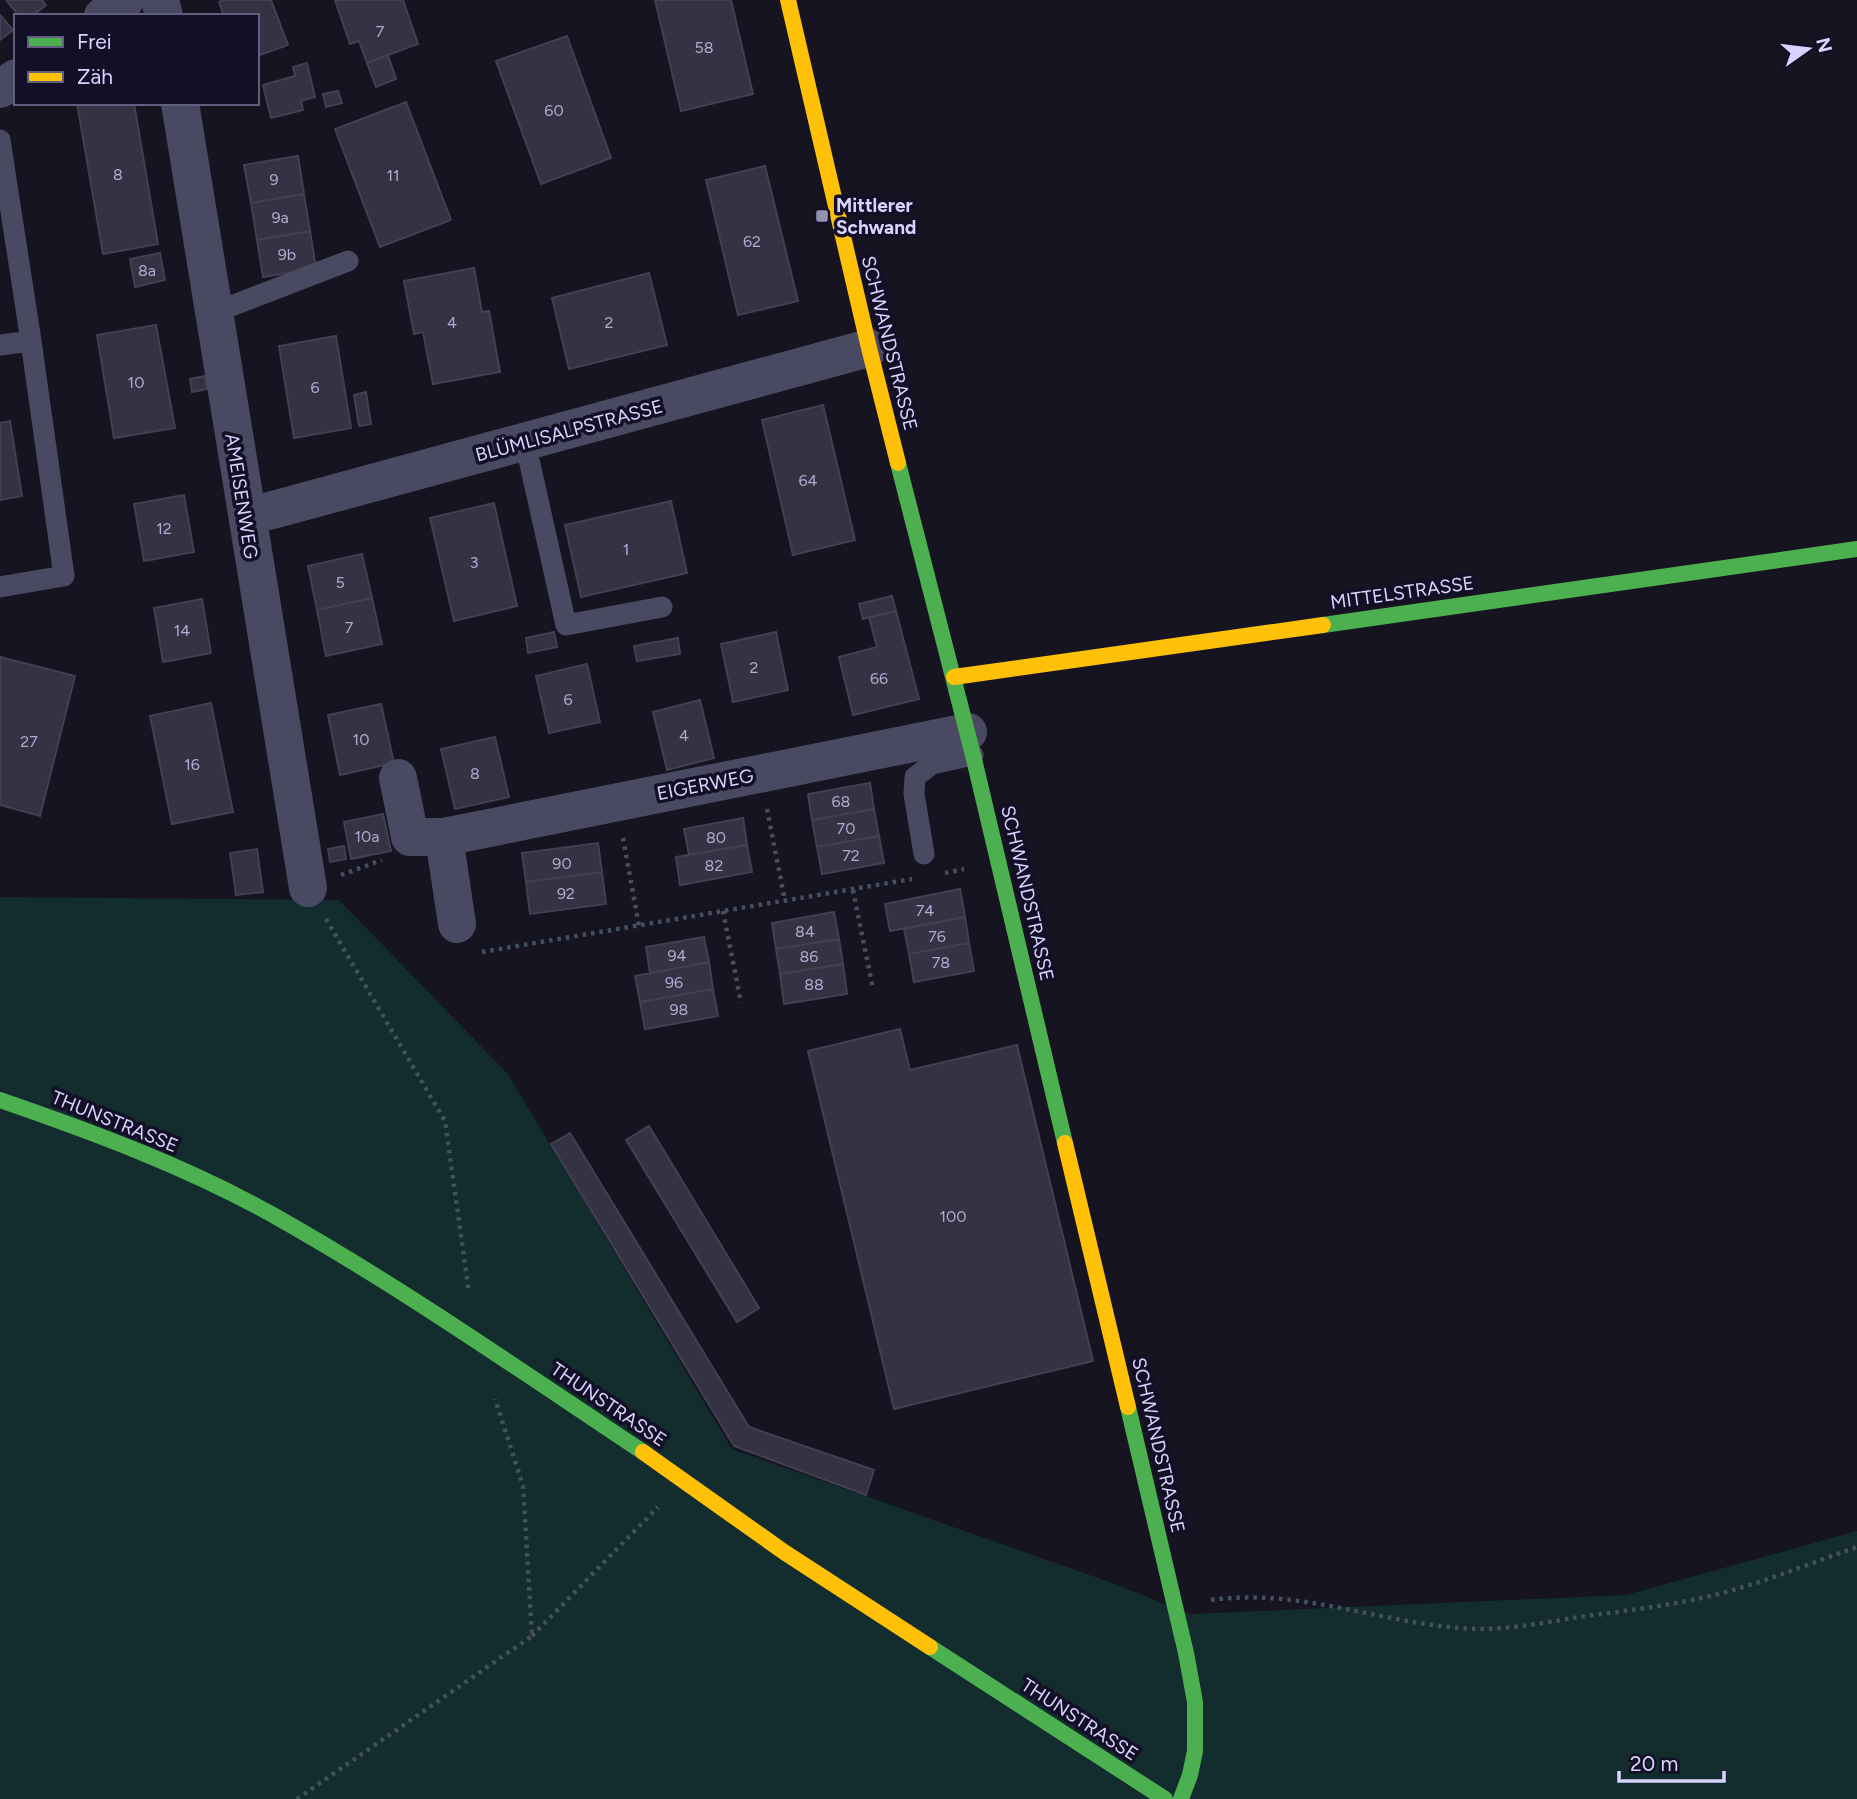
<svg xmlns="http://www.w3.org/2000/svg" width="1857" height="1799" font-family="Figtree,sans-serif">
<rect width="100%" height="100%" fill="#161421"/>
<path fill="#132c2d" d="M0 897 339 900 508 1074 732 1449 1115 1584 1190 1614 1626 1595 1857 1531V1799H0Z"/>
<path fill="#343243" stroke="#433f54" stroke-width="2" d="M6 0H42L46 5 32 16H19Z
M224 0H271L288 45 257 56V16H224L219 2Z
M335 0H403L418 44 367 63 359 41 350 44Z
M655 0H731L753 94 681 111Z
M0 15 13 30 0 40Z
M567 36 611 158 541 184 496 61Z
M388 55 396 79 376 87 367 63Z
M307 63 315 97 301 101 303 110 271 118 263 85 295 76 293 67Z
M338 91 342 103 326 107 323 94Z
M406 102 451 220 380 247 335 129Z
M77 103H134L158 244 103 254Z
M298 156 304 194 251 203 244 165Z
M765 166 798 301 738 315 706 180Z
M304 194 310 231 257 240 251 203Z
M310 231 316 268 263 277 257 240Z
M160 253 165 280 135 287 130 259Z
M474 268 482 312 489 311 500 372 433 384 423 332 414 334 404 281Z
M649 273 667 345 569 369 552 298Z
M156 325 175 428 114 438 97 335Z
M336 336 351 428 294 438 279 346Z
M205 376 207 389 192 392 190 379Z
M366 392 371 424 359 426 354 395Z
M823 405 855 540 793 555 762 420Z
M10 421 22 496 0 500V423Z
M184 495 194 552 144 561 134 504Z
M671 501 687 573 581 597 565 525Z
M494 503 517 606 454 621 430 518Z
M362 554 372 598 317 610 308 566Z
M892 596 896 611 863 619 859 604Z
M372 598 382 644 326 656 317 610Z
M202 599 211 653 163 662 154 608Z
M896 611 919 699 853 715 839 657 877 647 869 617Z
M554 632 557 647 528 653 526 638Z
M776 632 788 690 733 702 721 644Z
M678 638 680 654 637 661 634 646Z
M0 657 75 676 40 816 0 805Z
M587 664 600 722 549 733 536 676Z
M700 700 714 758 667 770 653 712Z
M211 703 233 812 172 824 150 716Z
M381 704 394 763 340 775 328 715Z
M495 737 509 797 455 809 441 749Z
M870 783 874 809 812 820 808 794Z
M874 809 879 836 817 847 812 820Z
M383 814 391 851 351 859 344 822Z
M743 818 747 845 689 855 684 829Z
M879 836 884 863 822 874 817 847Z
M598 843 602 872 526 882 522 853Z
M747 845 752 872 680 885 676 857Z
M344 846 346 859 330 862 328 849Z
M257 849 263 892 236 895 230 853Z
M602 872 606 904 530 914 526 882Z
M960 889 965 917 890 931 885 904Z
M834 912 839 939 776 949 772 923Z
M965 917 969 943 909 954 904 929Z
M704 937 709 962 650 973 646 947Z
M839 939 843 964 780 974 776 949Z
M969 943 974 971 914 982 909 954Z
M709 962 713 989 640 1002 635 976Z
M843 964 847 994 784 1004 780 974Z
M713 989 718 1016 645 1029 640 1002Z
M900 1029 910 1070 1017 1045 1093 1361 894 1409 808 1051Z
M649 1126 759 1308 737 1322 626 1140Z
M570 1133 749 1427 874 1470 866 1495 734 1446 551 1144Z"/>
<g fill="none" stroke-linecap="round" stroke-linejoin="round">
<path stroke="#44505f" stroke-width="4.5" stroke-dasharray="3.5 5" stroke-linecap="butt" d="M767 809 785 901
M623 838 639 926
M945 873 964 869
M341 875 382 860
M853 890 873 989
M723 911 741 1003
M326 919 445 1121 469 1293
M482 952 912 879
M1211 1600C1302 1587 1389 1627 1479 1629 1513 1629 1547 1622 1580 1617 1629 1610 1678 1605 1726 1592 1770 1580 1814 1562 1857 1547
M532 1636 658 1507
M297 1799 532 1636 523 1486 495 1399"/>
<path stroke="#4a4962" stroke-width="21" d="M0 140 31 341 0 345
M213 313 348 261
M525 442 566 625 662 607
M0 587 64 576 31 341
M924 854 914 794 915 777 932 764 973 755"/>
<path stroke="#4a4962" stroke-width="38" d="M160 0 164 16
M103 16 125 0
M0 89 16 78
M180 103 308 888
M269 511 869 348
M398 778 410 837H444L968 732
M444 837 457 924"/>
<path stroke="#4caf50" stroke-width="16" d="M898 463 973 755 1065 1143
M1323 625 1857 549
M0 1100C93 1132 187 1167 273 1215 401 1287 521 1371 643 1452
M1128 1407 1186 1653 1195 1702V1751L1190 1775 1181 1799
M930 1647 1165 1799"/>
<path stroke="#ffc107" stroke-width="16" d="M788 0 869 348 898 463
M954 677 1323 625
M1065 1143 1128 1407
M643 1452 784 1552 930 1647"/>
</g>
<rect fill="#9591b1" stroke="#130f26" stroke-width="2.5" x="815" y="209" width="14" height="14" rx="3.5"/>
<g text-anchor="middle" stroke-width="7" stroke-linejoin="round" paint-order="stroke">
<g font-size="16" fill="#b0acd0">
<text x="380" y="37">7</text>
<text x="704" y="53">58</text>
<text x="554" y="116">60</text>
<text x="118" y="180">8</text>
<text x="393" y="181">11</text>
<text x="274" y="185">9</text>
<text x="280" y="223">9a</text>
<text x="752" y="247">62</text>
<text x="287" y="260">9b</text>
<text x="147" y="276">8a</text>
<text x="452" y="328">4</text>
<text x="609" y="328">2</text>
<text x="136" y="388">10</text>
<text x="315" y="393">6</text>
<text x="808" y="486">64</text>
<text x="164" y="534">12</text>
<text x="626" y="555">1</text>
<text x="474" y="568">3</text>
<text x="340" y="588">5</text>
<text x="349" y="633">7</text>
<text x="182" y="636">14</text>
<text x="754" y="673">2</text>
<text x="879" y="684">66</text>
<text x="568" y="705">6</text>
<text x="684" y="741">4</text>
<text x="361" y="745">10</text>
<text x="29" y="747">27</text>
<text x="192" y="770">16</text>
<text x="475" y="779">8</text>
<text x="841" y="807">68</text>
<text x="846" y="834">70</text>
<text x="367" y="842">10a</text>
<text x="716" y="843">80</text>
<text x="851" y="861">72</text>
<text x="562" y="869">90</text>
<text x="714" y="871">82</text>
<text x="566" y="899">92</text>
<text x="925" y="916">74</text>
<text x="805" y="937">84</text>
<text x="937" y="942">76</text>
<text x="677" y="961">94</text>
<text x="809" y="962">86</text>
<text x="941" y="968">78</text>
<text x="674" y="988">96</text>
<text x="814" y="990">88</text>
<text x="679" y="1015">98</text>
<text x="953" y="1222">100</text>
</g>
<g font-size="19" font-weight="bold" fill="#d9d4ff" stroke="#130f26" text-anchor="start">
<text x="836" y="212">Mittlerer<tspan x="836" dy="22">Schwand</tspan></text>
</g>
<g font-size="19" fill="#d9d4ff" stroke="#130f26">
<text transform="translate(890 343) rotate(76)" y="7">SCHWANDSTRASSE</text>
<text transform="translate(569 430) rotate(-15)" y="7">BLÜMLISALPSTRASSE</text>
<text transform="translate(242 496) rotate(81)" y="7">AMEISENWEG</text>
<text transform="translate(1402 592) rotate(-8)" y="7">MITTELSTRASSE</text>
<text transform="translate(705 784) rotate(-11)" y="7">EIGERWEG</text>
<text transform="translate(1028 893) rotate(77)" y="7">SCHWANDSTRASSE</text>
<text transform="translate(115 1121) rotate(22)" y="7">THUNSTRASSE</text>
<text transform="translate(609 1404) rotate(34)" y="7">THUNSTRASSE</text>
<text transform="translate(1159 1445) rotate(77)" y="7">SCHWANDSTRASSE</text>
<text transform="translate(1080 1719) rotate(33)" y="7">THUNSTRASSE</text>
</g>
</g>
<rect x="14" y="14" width="245" height="91" fill="#130f26" stroke="#625e7d" stroke-width="2"/>
<rect x="28" y="37" width="35" height="10" fill="#4caf50" stroke="#625e7d" stroke-width="2"/>
<text x="77" y="49" font-size="21" fill="#d9d4ff">Frei</text>
<rect x="28" y="72" width="35" height="10" fill="#ffc107" stroke="#625e7d" stroke-width="2"/>
<text x="77" y="84" font-size="21" fill="#d9d4ff">Zäh</text>
<g transform="translate(1808 49) rotate(76)" stroke="#130f26" stroke-width="5" paint-order="stroke">
<path d="M0-5L12 26L0 18L-12 26Z" fill="#d9d4ff"/>
<text y="-10" font-size="19" font-weight="bold" text-anchor="middle" fill="#d9d4ff">N</text>
</g>
<path d="M1619 1771v10h105v-10" fill="none" stroke="#d9d4ff" stroke-width="3.5"/>
<text x="1630" y="1771" font-size="21" fill="#d9d4ff" stroke="#130f26" stroke-width="5" paint-order="stroke">20 m</text>
</svg>
